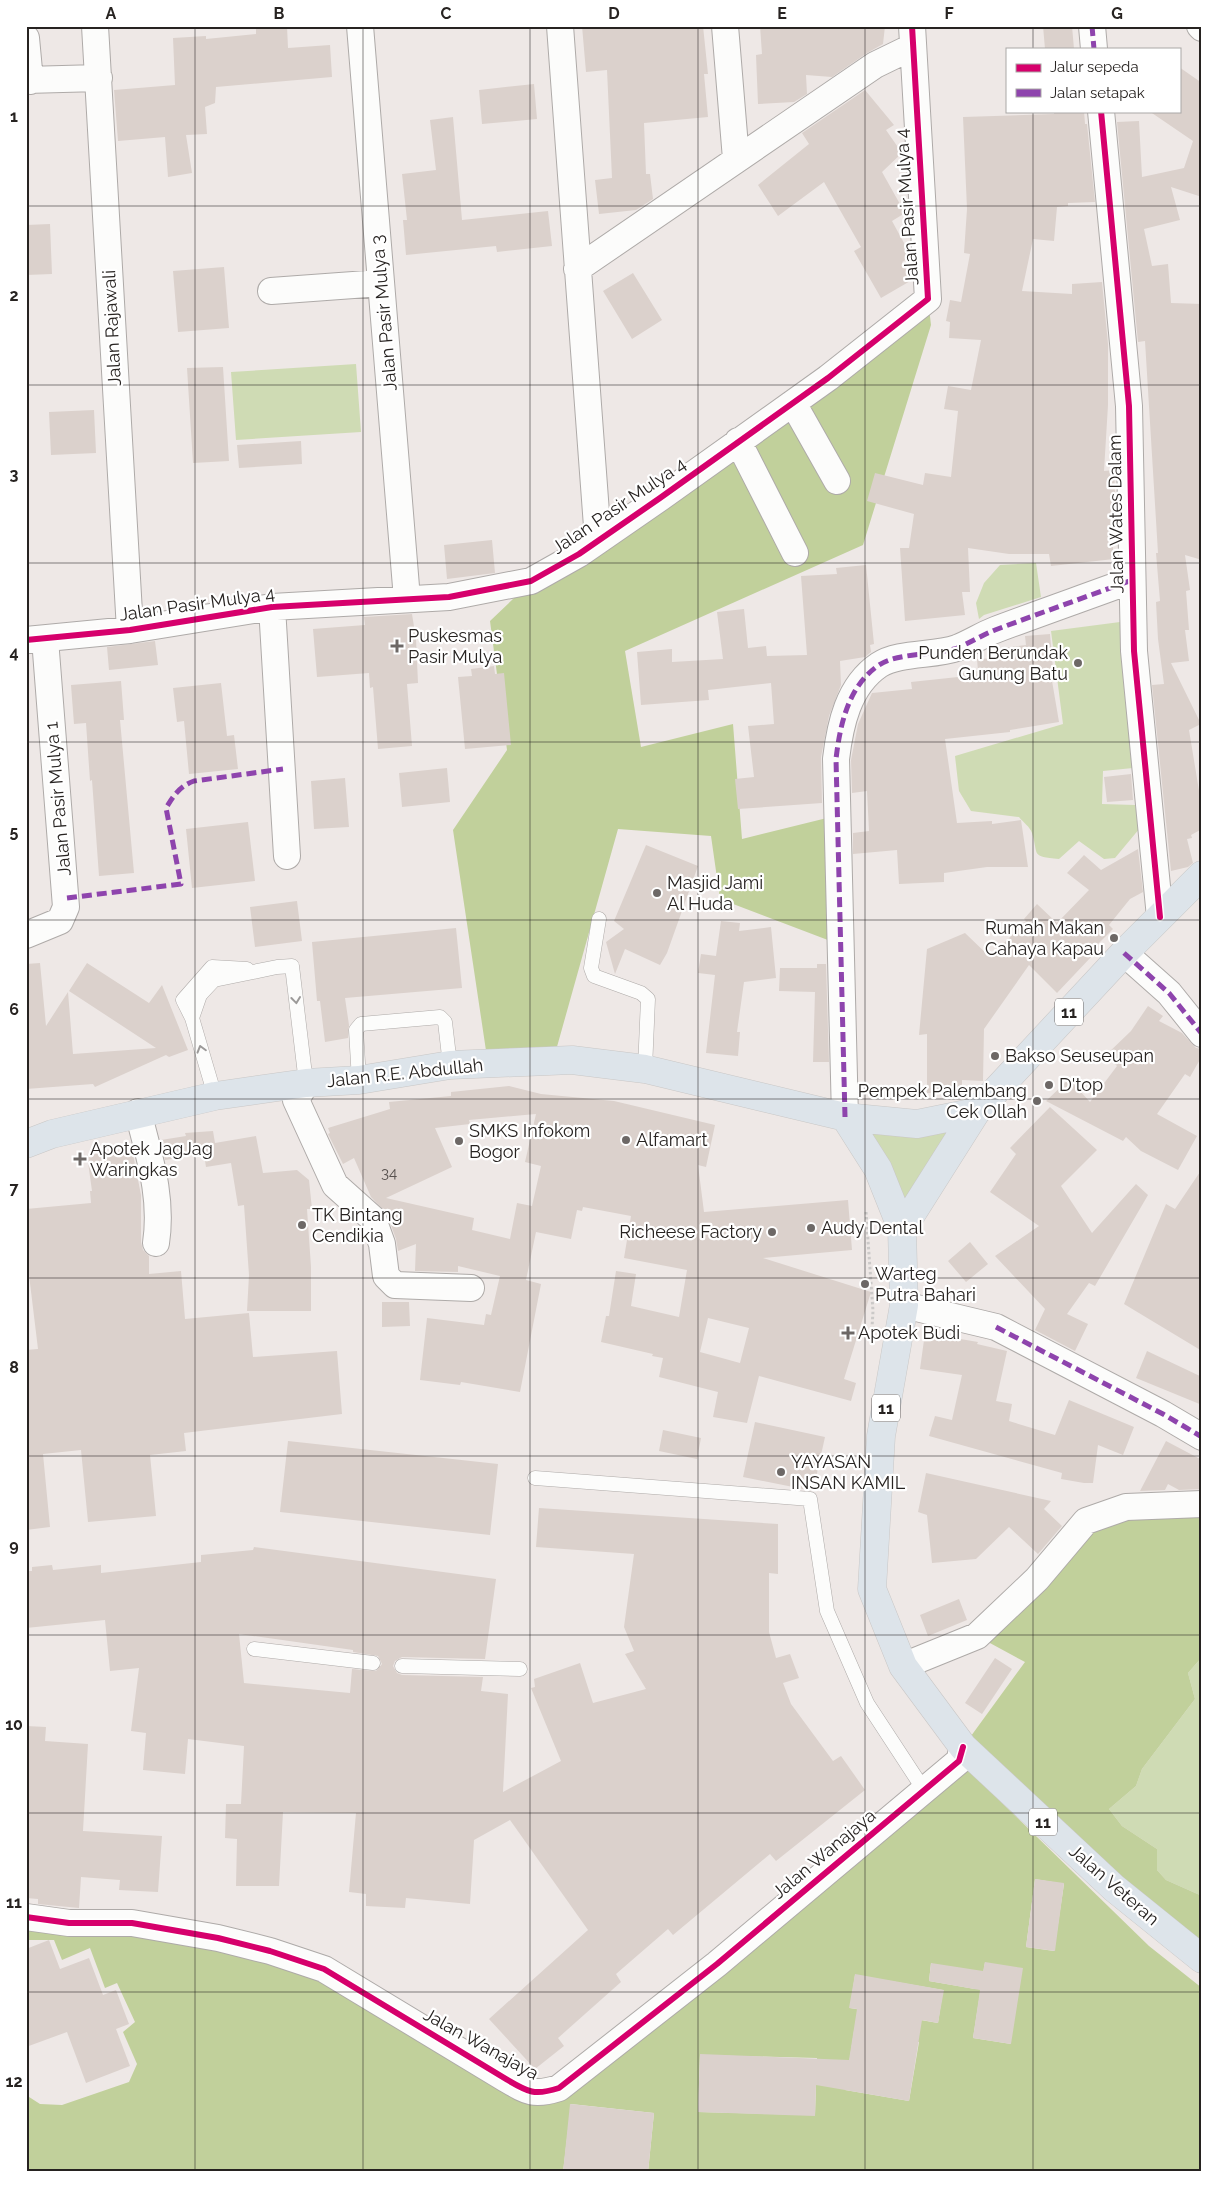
<svg xmlns="http://www.w3.org/2000/svg" width="1228" height="2198" font-family="Raleway,sans-serif">
<rect width="100%" height="100%" fill="#eee8e6"/>
<path fill="#cfdbb4" d="M356 364 361 432 236 440 231 372Z
M1036 563 1041 597 984 615 979 619 976 603 984 583 1000 565Z
M1120 622 1133 768 1103 771 1102 804 1135 805 1140 828 1115 858 1104 859 1079 841 1059 859C1030 856 1039 856 1032 833 1030 827 1023 822 1019 817L971 811 959 791 955 756 1063 724 1051 631Z
M976 1112 902 1229 845 1117Z
M1202 1657V1896L1166 1880 1157 1870V1849L1122 1826 1109 1809 1136 1786 1142 1769 1195 1699 1188 1673Z"/>
<path fill="#c1d09b" fill-rule="evenodd" d="M928 299 931 325 863 545 625 651 641 747 733 724 742 839 831 817 841 945 720 899 711 836 618 829 553 1061 488 1064 453 830 507 750 490 621 534 579Z
M1202 1498V1657L1188 1673 1195 1699 1142 1769 1136 1786 1109 1809 1122 1826 1157 1849V1870L1166 1880 1202 1896V1959L963 1747 1025 1662 977 1636 1086 1521Z
M959 1761 1149 1946 1202 1988V2172H648L654 2113 571 2104 563 2172H26V2095L40 2104 62 2105 129 2082 137 2064 123 2032 135 2022 117 1983 105 1988 90 1948 62 1960 54 1940H26V1916L324 1969 542 2093ZM1035 1879 1064 1884 1054 1951 1026 1947ZM985 1962 1011 2044 973 2038ZM931 1963 975 1989 929 1981ZM855 1975 943 1990 938 2023 850 2008ZM854 2031 919 2042 909 2101 845 2090ZM700 2055 817 2058 815 2115 698 2112Z"/>
<path fill="#dbd1cc" fill-rule="evenodd" d="M256 26H287L288 48 330 45 332 77 216 87 215 103 205 107 207 134 186 135 192 173 168 177 165 137 118 141 114 90 175 85 173 38 206 36V39L256 34Z
M582 26H703L708 74H704L708 117 644 123 646 174H650L653 199 636 210 599 214 595 180 612 178 607 70 586 72Z
M760 26H885L883 44 867 53 832 77 806 75 807 94 794 102 758 104 756 55 762 54Z
M1043 26H1072L1074 49H1045Z
M1179 67 1202 83V197L1171 187 1180 220 1144 229 1152 266 1168 264 1171 303 1202 304V560L1185 555 1190 590 1186 591 1189 630H1185L1189 661 1171 663 1201 724 1189 730 1202 809V829L1191 835 1192 838 1187 839 1193 863 1188 867 1171 871 1152 685 1164 684 1158 639 1156 602 1160 601 1156 553H1158L1145 341 1138 342 1117 122 1139 121 1142 177 1184 168 1193 141 1149 111H1179Z
M534 84 537 119 482 124 479 90Z
M865 90 894 125 886 130 902 153 882 172 905 213 892 221 910 254 911 257 902 262 912 280 881 298 854 251 861 247 824 182 778 216 758 185 809 144 802 133Z
M1054 111H1084L1085 124H1087L1095 202 1068 203V206L1057 207 1054 241 1033 239 1022 291 1072 294V284L1102 282 1108 344V405L1104 471 1114 470 1116 518 1110 519 1114 559 1051 566 1049 554H1009L968 548 970 592H962L965 615 905 621 900 548H909L914 514 867 501 875 473 923 485 925 473 951 477 958 411 944 409 948 386 971 390 981 340 949 338 950 322 946 321 950 300 961 302 970 254 964 253 967 209 963 117 1054 114Z
M453 117 462 220 548 211 552 246 497 252 496 246 406 255 403 220H407L402 174 436 170 430 120Z
M50 224 52 274 26 275V225Z
M224 267 229 328 178 332 173 271Z
M633 273 662 320 632 339 603 291Z
M223 367 229 461 193 463 187 368Z
M94 410 96 453 51 455 49 412Z
M301 441 302 464 239 468 237 445Z
M492 540 495 573 447 579 444 545Z
M866 565 874 644 870 645 871 652 865 657 840 661 841 685 829 716 821 757 822 803 738 809 735 779 754 777 748 726 774 724 771 683 708 690 709 700 641 705 637 652 672 649V662L723 659 717 612 744 609 748 648 766 646 767 656 807 655 801 576 837 574 836 568Z
M412 614 416 639 418 683 407 684 412 746 378 749 373 687 370 688 369 673 317 677 313 629 365 625 364 617Z
M1050 634 1053 669H1050L1059 722 1010 730V732L945 739 957 823 992 821V824L1021 820 1028 867H987L944 873V882L899 884 897 850 853 854V833L869 831 867 791 852 793 851 760 858 724 872 693 912 689 911 682 958 677 957 674 978 671 977 659 996 658 995 649 1026 645 1025 636Z
M155 641 158 665 109 670 107 647Z
M494 666 495 674 504 673 511 745 465 749 458 677 472 676 471 669Z
M121 681 124 720H120L134 873 99 876 92 780 90 781 86 723 74 724 71 685Z
M221 683 227 736 234 735 238 769 189 774 184 721 177 722 173 688Z
M447 768 450 802 402 807 399 773Z
M1131 774 1133 800 1107 802 1104 777Z
M345 778 349 827 314 829 311 781Z
M248 822 255 881 192 888 186 829Z
M646 845 698 866 667 953 660 965 625 949 615 974 606 942 624 929 614 921Z
M1138 849 1143 892 1130 899 1109 925 1113 929 1089 953 1092 956 1057 993 1029 965 984 1029 983 1081 962 1080V1093H927V1034L919 1035 927 949 965 933 990 957 1026 921 1024 919 1037 904 1057 923 1089 890 1067 873 1084 855 1101 870Z
M297 901 302 941 255 947 250 907Z
M721 921 740 923 739 931 771 927 776 978 744 982 737 1032H740L738 1056 706 1053 715 975 698 973 701 954 716 956Z
M456 928 462 988 345 998 349 1025 348 1038 325 1042 320 1001H317L312 942Z
M40 963 46 1026 68 992 73 1054 156 1048 69 991 87 963 149 1003 162 985 188 1050 169 1057 166 1055 95 1087 93 1084 26 1089V964Z
M817 964H826L829 1062H813L815 992 779 991 780 968H817Z
M1148 1006 1163 1016 1159 1021 1182 1033 1196 1048 1202 1049V1056L1190 1077 1185 1074 1157 1114 1197 1136 1178 1170 1141 1151 1126 1137 1123 1141 1046 1101 1069 1079 1090 1102 1117 1066 1106 1055 1131 1031Z
M509 1086 541 1094 614 1101 715 1125 706 1167 698 1165 704 1212 848 1200 852 1250 763 1258 871 1292 844 1379 856 1383 851 1401 759 1376 747 1423 713 1417 718 1392 659 1377 663 1358 652 1356 653 1354 601 1342 606 1316H609L616 1271 636 1274 631 1306 679 1317 687 1270 624 1258 631 1216 583 1207 582 1211 577 1210 571 1239 536 1232 526 1280 541 1284 520 1392 461 1382 460 1385 420 1380 427 1318 484 1325 486 1314 491 1315 500 1276 458 1266V1272L415 1271 416 1244 398 1251 396 1239 387 1214 371 1197 354 1158 343 1164 328 1134 330 1133 328 1128 390 1109 389 1102 451 1096V1092ZM536 1114 525 1162 541 1166 532 1206 517 1203 510 1239 472 1230 474 1218 386 1198 452 1167 435 1128 470 1124 469 1120ZM708 1318 749 1328 740 1363 700 1352Z
M1050 1107 1097 1150 1061 1186 1092 1233 1136 1184 1148 1195 1095 1286 1089 1283 1067 1314 1088 1324 1075 1351 1035 1330 1045 1309 995 1256 1039 1226 990 1192 1016 1154 1010 1148Z
M213 1131 215 1143 256 1136 263 1173 297 1170 309 1180 312 1209H307L311 1267V1311H247L249 1275 244 1205 238 1206 231 1163 206 1167 204 1154 165 1160 161 1140 186 1136 185 1133Z
M132 1149 141 1195V1242L143 1250 149 1256V1274L181 1271 185 1319 249 1313 253 1357 337 1351 342 1414 184 1433 186 1451 150 1455 156 1516 88 1522 81 1450 43 1454 50 1527 26 1530V1350L38 1349 29 1275 26 1269V1209L91 1203 90 1191H92L87 1155Z
M1202 1169V1351L1124 1304 1166 1204 1175 1209Z
M970 1242 988 1264 966 1282 948 1261Z
M382 1302H409L410 1326 382 1327Z
M925 1333 978 1342 977 1344 1007 1351 996 1401 1012 1404 1009 1421 1055 1435 1069 1400 1134 1427 1123 1455 1098 1445 1093 1483H1084L1061 1479 1062 1473 929 1436 935 1416 952 1420 962 1375 920 1369Z
M1147 1351 1202 1377V1405L1136 1378Z
M755 1422 825 1437 813 1491 743 1477Z
M663 1430 701 1438 697 1459 659 1451Z
M288 1441 498 1464 490 1535 280 1512Z
M1166 1441 1202 1460V1489L1179 1490 1168 1484 1165 1490 1140 1491Z
M926 1473 1051 1501 1044 1509 1062 1526 1038 1554 1009 1527 976 1559 932 1563 927 1515 918 1512Z
M539 1508 778 1524V1574L769 1573V1632L776 1658 790 1654 799 1678 783 1683 791 1704 833 1761 841 1756 865 1790 776 1861 770 1854 673 1935 668 1929 616 1974 621 1982 558 2038 564 2046 535 2069 489 2019 588 1930 510 1820 474 1840 470 1904 406 1898 405 1908 366 1906V1894L349 1892 356 1813 283 1812 279 1886H236L237 1839 225 1838 226 1804H241L244 1746 188 1739 185 1774 143 1770 146 1733 131 1731 139 1668 110 1671 105 1620 26 1628V1571H32V1567L52 1565 53 1570 101 1565V1573L201 1562V1555L253 1550 254 1547 496 1579 485 1659 402 1657 395 1661 393 1666 397 1673 402 1675 483 1677 481 1691 508 1694 503 1792 561 1761 531 1688 535 1687 534 1679 580 1663 593 1703 646 1689 625 1654 634 1651 624 1627 634 1554 536 1547ZM239 1634 353 1650V1652L378 1656 382 1664 376 1671 352 1669 350 1693 244 1683Z
M959 1599 967 1620 928 1636 920 1615Z
M995 1658 1012 1669 982 1714 965 1703Z
M26 1726 46 1727 45 1741 88 1744 83 1831 162 1836 158 1892 119 1890 120 1880 81 1877 79 1908 38 1904V1899L26 1898Z
M1035 1879 1064 1883 1055 1951 1026 1947Z
M49 1940 60 1969 89 1958 103 1995 116 1990 129 2024 116 2029 130 2066 86 2083 67 2032 26 2047V1949Z
M985 1962 1023 1968 1011 2044 973 2038 980 1990 929 1981 931 1963 983 1971Z
M855 1974 944 1990 938 2023 922 2020 909 2101 816 2085 815 2116 698 2112 700 2054 849 2060 857 2009 849 2008Z
M570 2104 654 2113 648 2172H563Z"/>
<g fill="none" stroke-linecap="round" stroke-linejoin="round">
<defs>
<path id="lane" d="M599 919 591 968 594 976 641 993 648 999 645 1069
M192 1018 183 1000 212 967 247 969
M359 1080 356 1030 361 1024 440 1017 445 1022 450 1065
M215 1096 192 1018 200 995 214 980 277 967 292 966 306 1083
M535 1478 810 1499 827 1611 867 1703 924 1790
M254 1649 373 1663
M402 1666 520 1669"/>
<path id="street" d="M95 26 130 630
M360 26 407 599
M560 26 598 540
M725 26 736 159
M1092 26 1094 49
M1200 26 1202 28
M26 38 30 81
M26 80 99 78
M1101 111 1129 406 1134 651 1160 917
M577 269 875 65 912 47
M271 291 381 283
M793 403 837 481
M738 441 795 553
M272 607 287 856
M26 640 130 630 272 607 449 597 531 581 579 554 660 498 828 378 928 299 912 26
M26 935 60 921 66 907 45 639
M1124 953 1169 993 1202 1034
M306 1083 296 1100 335 1185 373 1219 382 1244 386 1276 395 1285 471 1288
M138 1112C149 1156 163 1197 156 1243
M845 1117 836 759C840 725 848 686 879 665 899 652 934 656 957 648 970 643 982 635 995 630 1040 613 1086 597 1132 580
M904 1305 996 1327 1163 1414 1202 1437
M903 1666 977 1636 1037 1579 1086 1521 1126 1507 1202 1504
M26 1917 69 1923H132L218 1938 270 1951 324 1969 506 2079C528 2092 534 2096 559 2088L717 1964 959 1761 963 1747"/>
<path id="primary" d="M1202 875 1124 953 976 1112 902 1229 904 1305 881 1436 872 1589 903 1666 963 1747 1114 1888 1202 1959
M845 1117 878 1169 902 1229
M26 1144 52 1134 215 1096 306 1083 359 1080 450 1065 572 1060 645 1069 845 1117 917 1124 976 1112"/>
</defs>
<use href="#lane" stroke="#aeaaa8" stroke-width="15"/>
<use href="#street" stroke="#aeaaa8" stroke-width="28"/>
<use href="#primary" stroke="#c9c7c6" stroke-width="29"/>
<path stroke="#cbc9c8" stroke-width="3" stroke-dasharray="2.5 2.5" stroke-linecap="butt" d="M866 1212 873 1311 872 1328"/>
<use href="#lane" stroke="#fcfcfb" stroke-width="14"/>
<use href="#street" stroke="#fcfcfb" stroke-width="26"/>
<use href="#primary" stroke="#dde4ea" stroke-width="28"/>
<path stroke="#8e44ad" stroke-width="5" stroke-dasharray="10 5" stroke-linecap="butt" d="M1092 26 1094 49
M1200 26 1202 28
M67 898 181 884 166 808C174 795 180 786 194 781L283 769
M1124 953 1169 993 1202 1034
M845 1117 836 759C840 725 848 686 879 665 899 652 934 656 957 648 970 643 982 635 995 630 1040 613 1086 597 1132 580
M996 1327 1163 1414 1202 1437"/>
<defs>
<path id="cycleway" d="M1101 111 1129 406 1134 651 1160 917
M26 640 130 630 272 607 449 597 531 581 579 554 660 498 828 378 928 299 912 26
M26 1917 69 1923H132L218 1938 270 1951 324 1969 506 2079C528 2092 534 2096 559 2088L717 1964 959 1761 963 1747"/>
</defs>
<use href="#cycleway" stroke="#fff" stroke-width="9"/>
<use href="#cycleway" stroke="#d6006c" stroke-width="6"/>
</g>
<defs><path id="oneway-chevron" d="M-2-3.5L2.5 0L-2 3.5" fill="none" stroke-width="1.6" stroke-linecap="round" stroke-linejoin="round" transform="scale(1.25)"/></defs>
<g stroke="#9c9a99">
<use href="#oneway-chevron" transform="translate(296 1000) rotate(83)"/>
<use href="#oneway-chevron" transform="translate(201 1049) rotate(-106)"/>
</g>
<path fill="none" stroke="#272321" stroke-width="1" stroke-opacity="0.55" d="M195 26V2172M363 26V2172M530 26V2172M698 26V2172M865 26V2172M1033 26V49M1033 111V2172M26 206H1202M26 385H1202M26 563H1202M26 742H1202M26 920H1202M26 1099H1202M26 1278H1202M26 1456H1202M26 1635H1202M26 1813H1202M26 1992H1202"/>
<g fill="#6d6866" stroke="#fff" stroke-width="2">
<path d="M394.5 638.5h5v5h5v5h-5v5h-5v-5h-5v-5h5z"/>
<circle cx="1078" cy="663" r="5"/>
<circle cx="657" cy="893" r="5"/>
<circle cx="1114" cy="938" r="5"/>
<circle cx="995" cy="1056" r="5"/>
<circle cx="1049" cy="1085" r="5"/>
<circle cx="1037" cy="1101" r="5"/>
<circle cx="626" cy="1140" r="5"/>
<circle cx="459" cy="1141" r="5"/>
<path d="M77.5 1151.5h5v5h5v5h-5v5h-5v-5h-5v-5h5z"/>
<circle cx="302" cy="1225" r="5"/>
<circle cx="811" cy="1228" r="5"/>
<circle cx="772" cy="1232" r="5"/>
<circle cx="865" cy="1284" r="5"/>
<path d="M845.5 1325.5h5v5h5v5h-5v5h-5v-5h-5v-5h5z"/>
<circle cx="781" cy="1472" r="5"/>
</g>
<g text-anchor="middle" stroke-width="4.5" stroke-linejoin="round" paint-order="stroke">
<g font-size="15" fill="#57514e">
<text x="389" y="1178">34</text>
</g>
<g fill="#fff" stroke="#686564" stroke-width="1">
<rect x="1055" y="998.5" width="28" height="27" rx="4"/>
<rect x="872" y="1394.5" width="28" height="27" rx="4"/>
<rect x="1029" y="1808.5" width="28" height="27" rx="4"/>
</g>
<g font-size="16" font-weight="bold" fill="#272321">
<text x="1069" y="1018">11</text>
<text x="886" y="1414">11</text>
<text x="1043" y="1828">11</text>
</g>
<g font-size="18" fill="#272321" stroke="#fff">
<text transform="translate(907 207) rotate(-94)" y="6">Jalan Pasir Mulya 4</text>
<text transform="translate(384 313) rotate(-95)" y="6">Jalan Pasir Mulya 3</text>
<text transform="translate(112 328) rotate(-93)" y="6">Jalan Rajawali</text>
<text transform="translate(619 506) rotate(-34)" y="6">Jalan Pasir Mulya 4</text>
<text transform="translate(1116 514) rotate(-91)" y="6">Jalan Wates Dalam</text>
<text transform="translate(197 604) rotate(-8)" y="6">Jalan Pasir Mulya 4</text>
<text transform="translate(58 799) rotate(-95)" y="6">Jalan Pasir Mulya 1</text>
<text transform="translate(405 1073) rotate(-6)" y="6">Jalan R.E. Abdullah</text>
<text transform="translate(824 1854) rotate(-40)" y="6">Jalan Wanajaya</text>
<text transform="translate(1114 1885) rotate(41)" y="6">Jalan Veteran</text>
<text transform="translate(481 2044) rotate(29)" y="6">Jalan Wanajaya</text>
</g>
<g font-size="18" fill="#272321" stroke="#fff" text-anchor="start">
<text x="408" y="642">Puskesmas<tspan x="408" dy="21">Pasir Mulya</tspan></text>
<text x="1068" y="659" text-anchor="end">Punden Berundak<tspan x="1068" dy="21">Gunung Batu</tspan></text>
<text x="667" y="889">Masjid Jami<tspan x="667" dy="21">Al Huda</tspan></text>
<text x="1104" y="934" text-anchor="end">Rumah Makan<tspan x="1104" dy="21">Cahaya Kapau</tspan></text>
<text x="1005" y="1062">Bakso Seuseupan</text>
<text x="1059" y="1091">D'top</text>
<text x="1027" y="1097" text-anchor="end">Pempek Palembang<tspan x="1027" dy="21">Cek Ollah</tspan></text>
<text x="469" y="1137">SMKS Infokom<tspan x="469" dy="21">Bogor</tspan></text>
<text x="636" y="1146">Alfamart</text>
<text x="90" y="1155">Apotek JagJag<tspan x="90" dy="21">Waringkas</tspan></text>
<text x="312" y="1221">TK Bintang<tspan x="312" dy="21">Cendikia</tspan></text>
<text x="821" y="1234">Audy Dental</text>
<text x="762" y="1238" text-anchor="end">Richeese Factory</text>
<text x="875" y="1280">Warteg<tspan x="875" dy="21">Putra Bahari</tspan></text>
<text x="858" y="1339">Apotek Budi</text>
<text x="791" y="1468">YAYASAN<tspan x="791" dy="21">INSAN KAMIL</tspan></text>
</g>
</g>
<rect width="1228" height="2198" fill="none" stroke="#ffffff" stroke-width="55"/>
<rect x="1006" y="48" width="175" height="65" fill="#ffffff" stroke="#a9a7a6"/>
<rect x="1016" y="64" width="25" height="8" fill="#d6006c" stroke="#a9a7a6"/>
<text x="1050" y="72" font-size="15" fill="#272321">Jalur sepeda</text>
<rect x="1016" y="89" width="25" height="8" fill="#8e44ad" stroke="#a9a7a6"/>
<text x="1050" y="98" font-size="15" fill="#272321">Jalan setapak</text>
<rect x="28" y="28" width="1172" height="2142" fill="none" stroke="#272321" stroke-width="2"/>
<g font-size="16" text-anchor="middle" font-weight="bold" fill="#272321">
<text x="111" y="19">A</text>
<text x="279" y="19">B</text>
<text x="446" y="19">C</text>
<text x="614" y="19">D</text>
<text x="782" y="19">E</text>
<text x="949" y="19">F</text>
<text x="1117" y="19">G</text>
<text x="14" y="122">1</text>
<text x="14" y="301">2</text>
<text x="14" y="480">3</text>
<text x="14" y="658">4</text>
<text x="14" y="837">5</text>
<text x="14" y="1015">6</text>
<text x="14" y="1194">7</text>
<text x="14" y="1373">8</text>
<text x="14" y="1551">9</text>
<text x="14" y="1730">10</text>
<text x="14" y="1908">11</text>
<text x="14" y="2087">12</text>
</g>
</svg>
